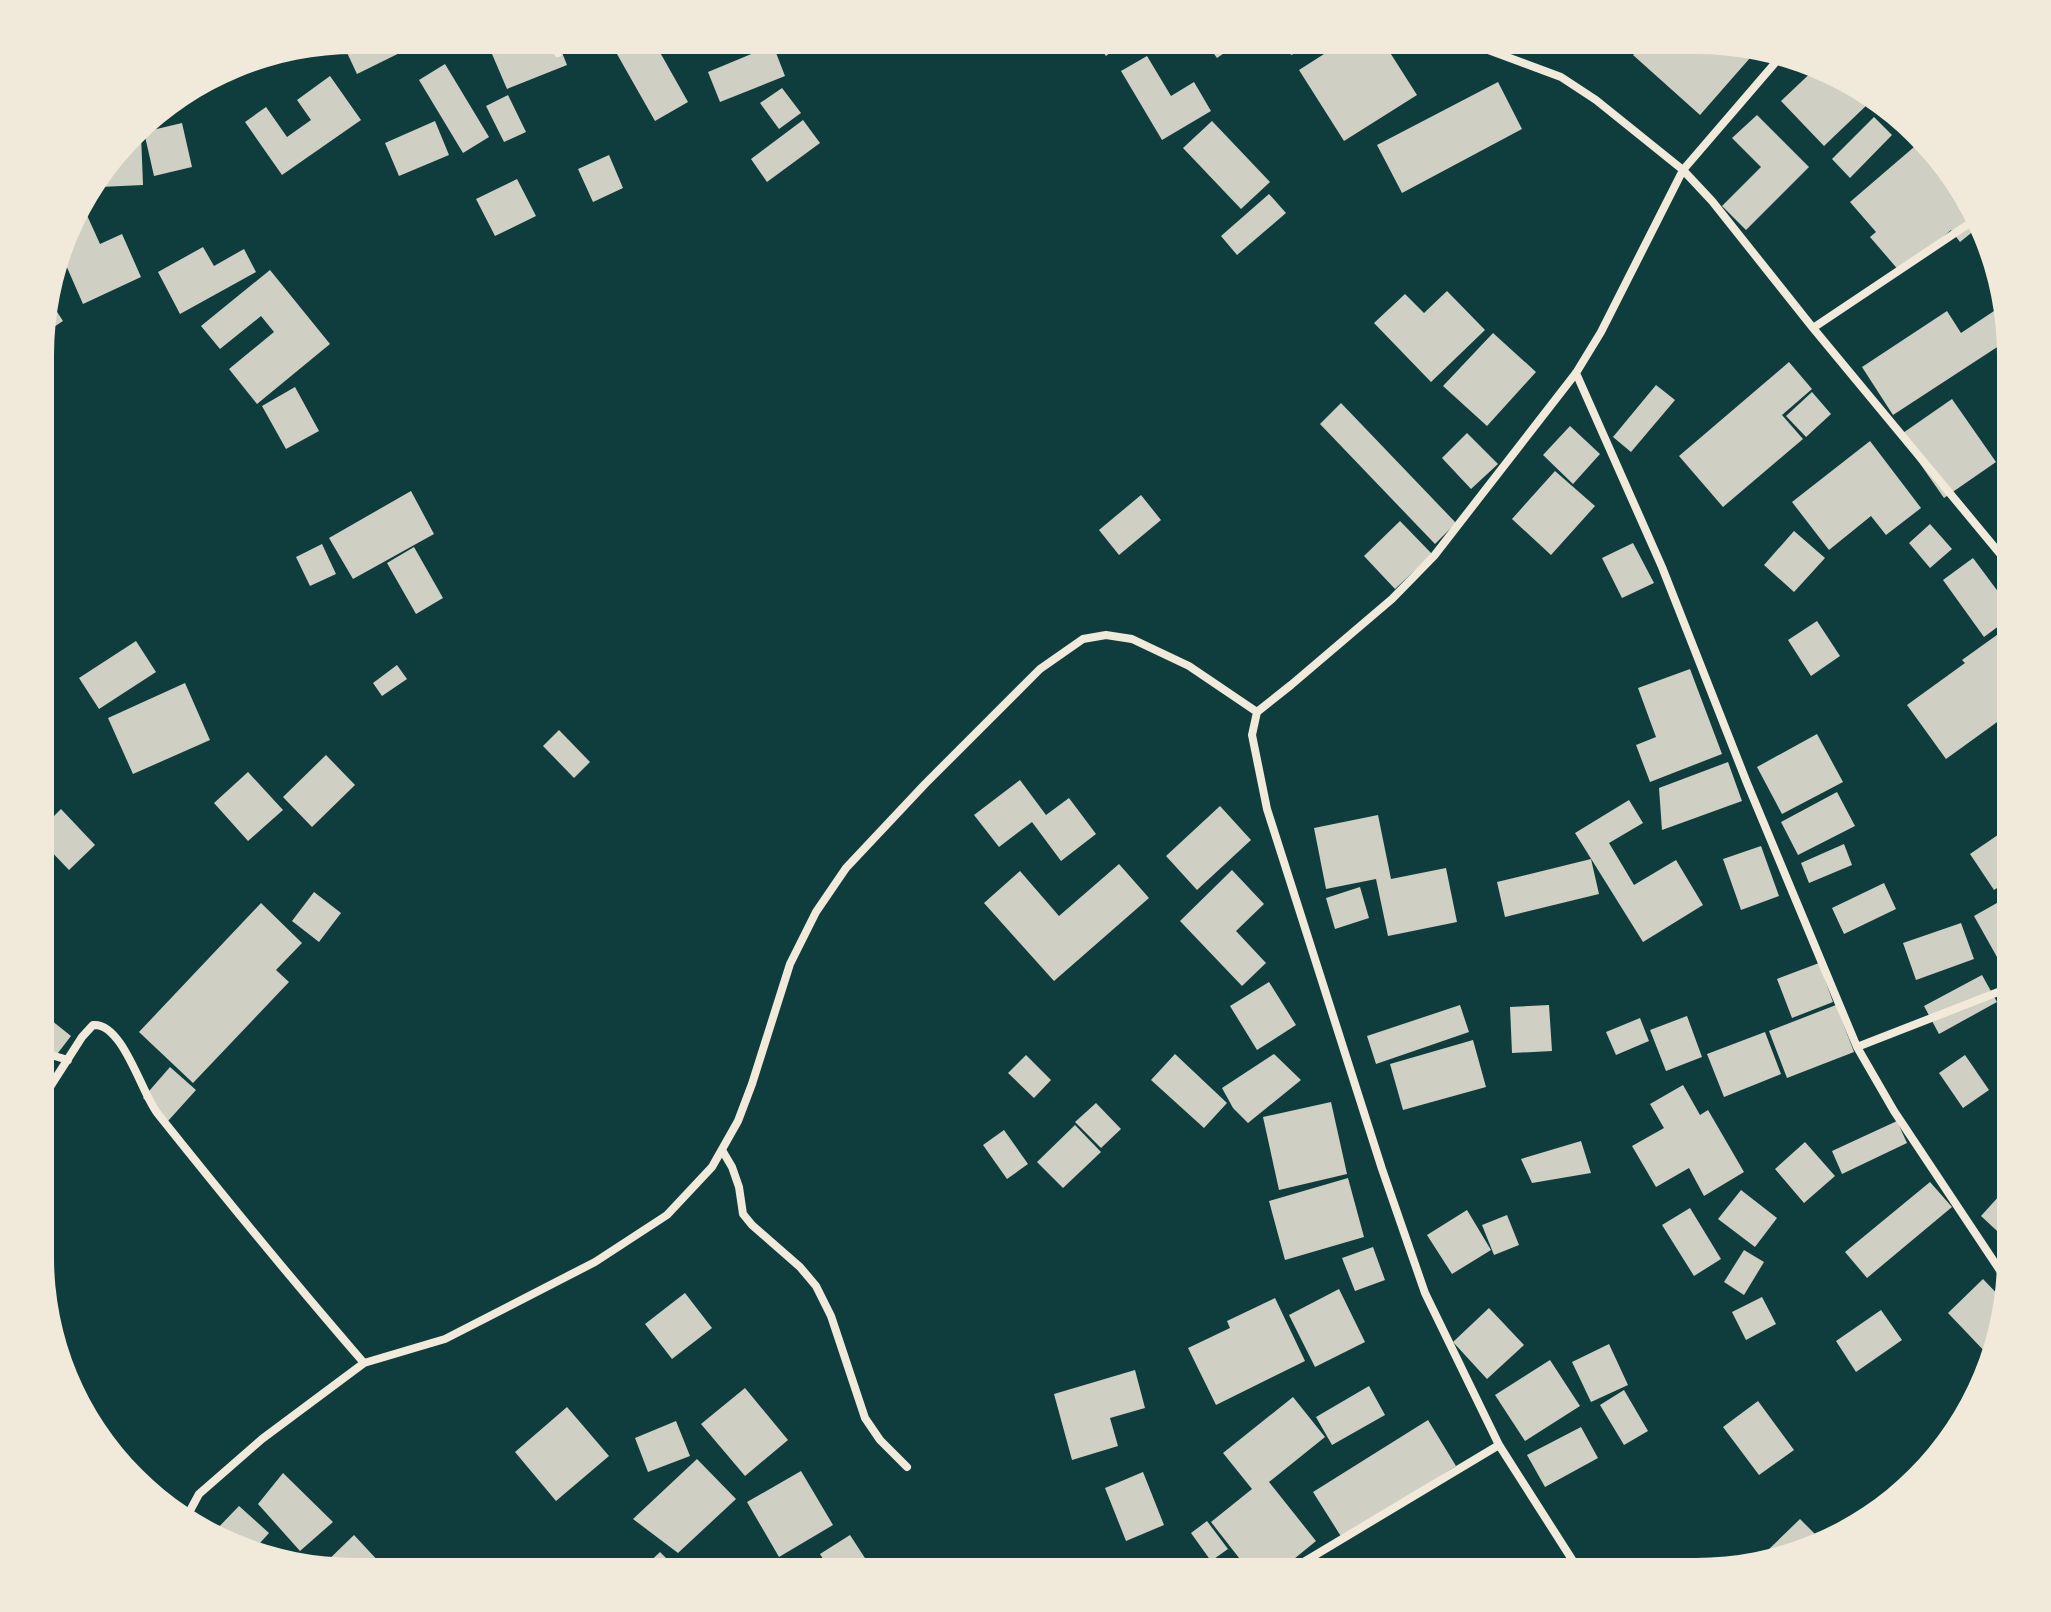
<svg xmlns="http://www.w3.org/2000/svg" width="2051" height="1612" font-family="'Fira Sans Condensed',sans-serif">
<rect width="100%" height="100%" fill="#0f3d3e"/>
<path fill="#cfcfc3" d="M355 40H426L357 74 342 42Z
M506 40H557L567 65 507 89 489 47Z
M609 40H653L688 102 655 121Z
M773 40H810L780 54Z
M1094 40H1126L1106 56Z
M1204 40H1243L1217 58Z
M1285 40H1328V41L1291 55Z
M1346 40H1382L1417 95 1344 141 1299 70Z
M1646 41H1716L1757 50 1700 115 1633 55Z
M773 45 785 76 720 102 708 72Z
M1147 56 1171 96 1194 82 1211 111 1162 140 1121 71Z
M445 64 489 137 463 153 419 80Z
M1819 65 1855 88 1869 103 1824 146 1781 101Z
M330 76 361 120 282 175 245 122 266 107 287 137 311 120 297 100Z
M1498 82 1522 129 1402 193 1377 145Z
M782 88 801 113 779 129 760 103Z
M508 95 526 132 504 142 486 106Z
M1757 115 1809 167 1746 230 1722 206 1761 167 1732 138Z
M1874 117 1892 135 1850 178 1832 159Z
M803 120 820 143 767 182 751 159Z
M435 121 449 155 399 176 385 143Z
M1212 121 1270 182 1241 209 1183 148Z
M182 123 192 167 154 176 144 132Z
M141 134 143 185 100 187V176L134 135Z
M1921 141 1979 216 1981 225 1960 242 1951 230 1901 273 1870 237 1876 232 1850 202Z
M609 155 623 188 593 202 578 169Z
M517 179 536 216 495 236 476 199Z
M1269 194 1286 213 1237 255 1221 236Z
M81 202 100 244 122 234 141 277 83 304 62 256Z
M203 247 214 266 244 249 256 272 180 314 158 272Z
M270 270 330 344 257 404 229 369 274 332 261 316 220 349 201 326Z
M1447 291 1485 330 1431 382 1374 323 1405 294 1424 313Z
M48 298 63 321 43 334V313Z
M2000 307 2008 340 1893 415 1862 367 1947 311 1961 333Z
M1493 333 1536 372 1487 426 1443 386Z
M1789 362 1812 389 1782 415 1803 439 1723 507 1679 456Z
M1656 385 1675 400 1631 452 1613 437Z
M295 387 319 431 286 449 262 406Z
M1812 392 1831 414 1806 437 1786 416Z
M1952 399 1996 462 1944 498 1900 435Z
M1341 403 1456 523 1435 544 1320 424Z
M1570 426 1600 454 1573 484 1543 455Z
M1467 433 1498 464 1471 489 1442 458Z
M1870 441 1921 508 1886 535 1871 516 1829 550 1792 502Z
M1555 471 1595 506 1551 555 1512 519Z
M411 491 434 534 353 579 329 538Z
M1141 495 1161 520 1119 555 1099 530Z
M1400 521 1432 554 1395 589 1364 556Z
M1930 524 1952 549 1930 568 1909 543Z
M1794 531 1825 558 1794 592 1764 565Z
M1633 543 1654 583 1622 598 1602 558Z
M322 544 336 574 310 586 296 557Z
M414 547 443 598 416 614 387 563Z
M1973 558 2011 609V617L1984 637 1943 580Z
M1817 621 1840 656 1811 676 1788 640Z
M2008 627 2011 631V712L1946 759 1907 705 1965 663 1962 660Z
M136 641 156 672 99 709 79 678Z
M397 665 407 679 382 696 373 683Z
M1690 669 1722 754 1650 782 1636 745 1656 737 1638 688Z
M185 683 210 740 133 774 108 718Z
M559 730 590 762 574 778 543 746Z
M1817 734 1843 782 1782 814 1757 767Z
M326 755 355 785 312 827 283 797Z
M1728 762 1742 801 1662 830 1659 788Z
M248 772 283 810 248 841 214 803Z
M1020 780 1046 815 1069 798 1096 834 1061 861 1032 822 999 847 974 815Z
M1837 792 1855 826 1798 855 1781 822Z
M1629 800 1643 823 1609 843 1634 885 1676 860 1703 905 1643 942 1575 833Z
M1220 806 1251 840 1197 890 1166 856Z
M61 809 95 845 69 870 42 842V828Z
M1378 815 1391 879 1446 868 1457 922 1388 936 1376 879 1326 889 1314 828Z
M2011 826V879L1994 890 1970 854Z
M1844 844 1852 865 1809 883 1801 863Z
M1761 846 1779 896 1741 910 1723 859Z
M1591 859 1599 894 1505 917 1497 882Z
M1119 864 1149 898 1054 981 984 903 1020 871 1059 916Z
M1232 870 1264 904 1236 931 1266 963 1242 986 1180 921Z
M1884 883 1896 909 1844 934 1832 908Z
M1360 887 1369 918 1335 929 1326 898Z
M314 892 341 913 319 942 292 921Z
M2011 895V982L1974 916Z
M261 903 302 943 276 970 289 982 193 1083 139 1032Z
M1961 923 1974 959 1916 980 1903 943Z
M1819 963 1833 1002 1792 1018 1777 979Z
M1982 975 1997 1002 1939 1034 1924 1006Z
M1269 982 1296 1025 1257 1050 1230 1006Z
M1460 1005 1469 1032 1376 1064 1367 1036Z
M1549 1005 1552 1051 1512 1053 1510 1007Z
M1836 1005 1854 1052 1787 1078 1769 1031Z
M41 1012 71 1036 51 1062 41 1054Z
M1687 1016 1702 1057 1666 1071 1650 1030Z
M1640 1018 1649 1041 1616 1055 1606 1032Z
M1765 1032 1781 1074 1724 1097 1707 1054Z
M1473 1040 1486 1087 1403 1110 1390 1064Z
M1175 1054 1227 1103 1204 1128 1151 1080Z
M1274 1054 1301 1080 1248 1123 1233 1108 1222 1088Z
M1026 1055 1051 1080 1034 1098 1008 1073Z
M1965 1055 1989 1090 1963 1108 1939 1073Z
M170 1067 196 1090 168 1121 143 1098Z
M1683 1085 1700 1115 1708 1110 1744 1172 1704 1196 1689 1168 1656 1187 1632 1146 1664 1128 1650 1104Z
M1331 1102 1347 1174 1279 1190 1263 1117Z
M1096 1103 1121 1129 1101 1148 1075 1122Z
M1897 1121 1907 1143 1842 1174 1832 1151Z
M1075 1125 1101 1152 1063 1188 1037 1162Z
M1004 1130 1028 1164 1007 1179 983 1145Z
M1581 1141 1591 1173 1532 1183 1521 1159Z
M1805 1142 1835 1176 1804 1203 1775 1169Z
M1348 1178 1364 1237 1285 1260 1269 1201Z
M1930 1182 1952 1207 1867 1278 1845 1252Z
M2010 1184V1243L1981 1216Z
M1741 1190 1777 1218 1755 1247 1718 1219Z
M1690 1208 1721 1259 1694 1276 1662 1225Z
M1467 1210 1491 1250 1452 1274 1427 1235Z
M1507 1215 1519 1245 1494 1255 1482 1225Z
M1373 1247 1385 1280 1355 1291 1342 1258Z
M1744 1250 1764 1262 1744 1295 1724 1282Z
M1983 1279 2005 1302 1992 1355 1990 1357 1948 1313Z
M1339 1289 1365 1342 1315 1367 1289 1315Z
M685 1293 712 1328 672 1359 645 1324Z
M1762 1297 1776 1324 1746 1340 1732 1312Z
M1275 1298 1305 1361 1216 1405 1188 1348 1230 1328 1227 1321Z
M1489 1308 1524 1345 1487 1379 1453 1342Z
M1881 1310 1902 1340 1856 1372 1836 1341Z
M1609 1344 1628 1385 1591 1402 1572 1362Z
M1550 1360 1580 1406 1525 1441 1495 1395Z
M1135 1370 1145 1408 1110 1418 1118 1446 1072 1460 1054 1394Z
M1369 1386 1385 1415 1332 1445 1316 1417Z
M745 1388 788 1440 745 1476 701 1424Z
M1624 1390 1648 1431 1624 1445 1600 1405Z
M1293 1397 1325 1437 1269 1482 1316 1541 1278 1572H1250L1211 1522 1252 1489 1223 1453Z
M1758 1401 1794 1450 1759 1475 1723 1427Z
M567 1407 609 1456 556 1501 515 1452Z
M1428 1420 1456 1466 1342 1538 1313 1492Z
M676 1421 690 1456 648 1472 635 1438Z
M1581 1427 1598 1458 1545 1487 1527 1455Z
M697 1459 736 1499 678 1553 633 1519Z
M801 1471 833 1525 779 1557 747 1502Z
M1143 1472 1164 1525 1126 1541 1105 1488Z
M283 1473 333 1522 300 1551 258 1504Z
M239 1506 269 1533 252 1552 234 1548 212 1534Z
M1800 1519 1824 1543 1817 1548 1771 1557 1766 1552Z
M1207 1521 1228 1549 1211 1561 1191 1533Z
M354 1535 381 1564 373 1571H335L320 1568Z
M850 1535 874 1572H831L820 1554Z
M660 1552 680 1572 640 1571Z"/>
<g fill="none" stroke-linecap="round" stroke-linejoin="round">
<path stroke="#f1e9da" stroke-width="8" d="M553 40 558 53
M1464 41 1561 77 1596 100 1683 170 1712 201 1813 328 2011 567
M1813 328 1979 217
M1576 373 1662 567 1747 783 1857 1047 1894 1111 2009 1284
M1857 1047 2011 987
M41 1052 68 1060
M41 1101 82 1037 93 1025C123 1022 142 1095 158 1114 225 1198 293 1281 364 1363
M722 1150 732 1167 739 1187 743 1214 752 1225 800 1267 816 1286 831 1316 865 1418 880 1440 907 1467
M186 1518 199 1494 262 1439 364 1363 445 1339 595 1262 667 1215 712 1167 738 1121 752 1084 790 964 816 912 846 868 925 784 1040 669 1083 639 1106 635 1132 639 1189 666 1257 712
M1287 1572 1499 1445
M1580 1572 1499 1445 1425 1293 1382 1169 1267 809 1252 735 1257 712 1291 685 1392 599 1434 556 1576 373 1601 332 1683 170 1781 56"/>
</g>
<path d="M0 0H2051V1612H0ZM355 54H1696A301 301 0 0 1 1997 355V1257A301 301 0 0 1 1696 1558H355A301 301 0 0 1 54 1257V355A301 301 0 0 1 355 54Z" fill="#f1e9da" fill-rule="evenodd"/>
</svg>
